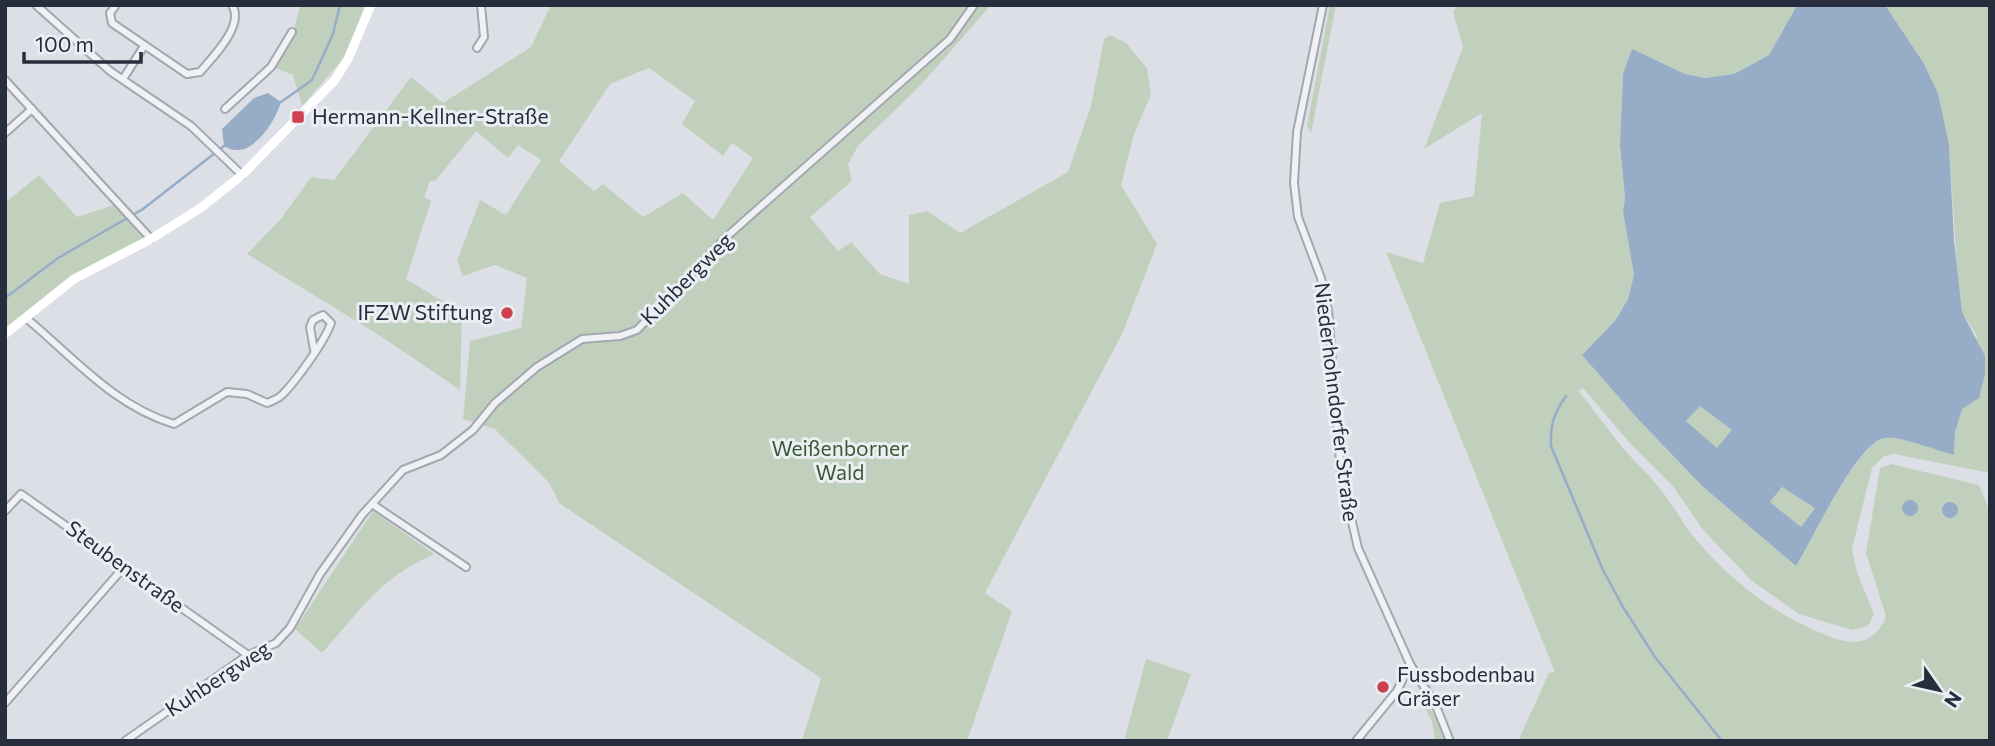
<svg xmlns="http://www.w3.org/2000/svg" width="1995" height="746" font-family="Commissioner,sans-serif">
<rect width="100%" height="100%" fill="#dce0e6"/>
<path fill="#c1d0bd" fill-rule="evenodd" d="M300 5H365L345 57 302 106 293 75 273 67 294 30Z
M551 5H991L920 86 858 146 848 164 852 181 810 217 838 251 851 242 880 274 909 284V215L927 211 960 233 1068 172 1091 106 1104 39 1110 35 1126 43 1147 68 1151 95 1134 134 1121 185 1157 244 1123 332 985 593 1012 611 967 741H802L821 678 559 503 550 484 495 429 463 419 470 341 521 328 527 278 495 265 463 276 457 261 480 200 506 215 541 160 518 145 508 158 476 131 435 181H430L424 197 431 201 406 279 462 313 460 390 382 337 247 254 280 220 311 177 334 180 411 77 443 103 531 47ZM649 68 695 101 682 124 723 156 732 143 753 158 713 220 683 193 643 217 603 184 594 191 559 161 610 84Z
M1330 5H1336L1311 133 1307 126Z
M1457 5H1797L1769 55 1734 74 1705 78 1685 74 1632 50 1623 74 1620 145 1625 198 1623 211 1634 275 1628 299 1615 321 1582 355 1637 418 1702 486 1796 566C1812 541 1858 441 1885 438 1901 436 1937 451 1954 455L1955 432 1977 336 1962 312 1958 285 1949 144 1938 93 1923 62 1885 5H1990V473L1894 454 1884 456 1872 468 1852 549 1857 572 1874 614 1868 626 1852 630 1799 614 1752 581 1704 531 1672 485 1628 441 1583 388 1579 391C1593 409 1607 428 1621 446 1634 461 1649 474 1661 490 1674 506 1684 526 1698 542 1733 583 1776 615 1826 635 1852 646 1875 646 1886 616L1866 553 1880 468 1891 464 1979 485 1990 512V741H1518L1549 673 1555 672 1386 252 1423 263 1440 203 1474 196 1482 113 1424 149 1463 47 1453 12Z
M39 175 77 217 114 205 145 238 74 279 5 334V203Z
M1700 405 1733 430 1717 449 1686 421Z
M1782 487 1816 508 1801 527 1770 502Z
M373 511 434 554C376 581 363 608 322 653L295 629Z
M1146 659 1191 674 1167 741H1124Z
M1416 690 1438 719 1446 741H1435L1432 722Z"/>
<path fill="#97acc7" fill-rule="evenodd" d="M1797 5H1885L1923 62 1938 93 1949 144 1954 240 1962 312 1985 356V374L1979 398 1962 409 1955 432 1954 455C1937 451 1901 436 1885 438 1858 440 1812 541 1796 566L1702 486 1637 418 1582 355 1615 321 1628 299 1634 275 1623 211 1625 198 1620 145 1623 74 1632 49 1685 74 1705 78 1734 74 1769 55ZM1700 406 1732 430 1717 448 1686 421ZM1782 487 1815 508 1801 527 1770 502Z
M268 93 281 102C275 123 249 163 224 146L222 129 254 98Z
M1902 508a8 8 0 1 1 16 0a8 8 0 1 1-16 0Z
M1942 510a8 8 0 1 1 16 0a8 8 0 1 1-16 0Z"/>
<g fill="none" stroke-linecap="round" stroke-linejoin="round">
<path stroke="#97acc7" stroke-width="2.5" d="M281 102 312 80 333 34 340 5
M5 298 58 258 143 209 224 146
M1566 396C1554 413 1550 425 1551 446L1603 570 1623 607 1655 657 1722 741"/>
<defs>
<path id="minor" d="M36 5 110 71 191 126 242 175
M116 5 110 13 112 23 187 74 200 72C213 57 245 25 232 5
M1323 5 1297 132 1294 183 1298 217 1321 278 1328 310 1341 474 1358 548 1410 664 1436 706 1450 741
M477 48 484 37 481 5
M123 79 144 46
M5 80 151 239
M225 109 271 67 292 32
M5 133 32 109
M26 318C73 357 114 406 174 424L227 392 247 394 267 403C272 401 278 399 282 395 296 381 325 341 331 323L323 315 313 320 310 327 314 350
M372 504 466 567
M5 511 21 494 248 655
M5 703 124 567
M125 741 248 655 276 643 290 628 320 574 362 515 403 470 441 455 473 430 495 403 537 367 582 339 620 336 637 330 724 239 950 39 974 5
M1356 741 1397 691 1410 664"/>
</defs>
<use href="#minor" stroke="#a2a7b0" stroke-width="10"/>
<use href="#minor" stroke="#eff1f5" stroke-width="6"/>
<path stroke="#fff" stroke-width="9" d="M5 334 74 279 151 239 202 207 242 175 334 81 348 59 371 5"/>
</g>
<g fill="#cc404f" stroke="#ebeff4" stroke-width="2.5">
<rect x="291" y="110" width="14" height="14" rx="3.5"/>
<circle cx="507" cy="313" r="7"/>
<circle cx="1383" cy="687" r="7"/>
</g>
<g text-anchor="middle" stroke-width="6" stroke-linejoin="round" paint-order="stroke">
<g font-size="21" fill="#262d3c" stroke="#ebeff4" text-anchor="start">
<text x="312" y="124">Hermann-Kellner-Straße</text>
<text x="493" y="320" text-anchor="end">IFZW Stiftung</text>
<text x="1397" y="682">Fussbodenbau<tspan x="1397" dy="24">Gräser</tspan></text>
</g>
<g font-size="21" fill="#262d3c" stroke="#ebeff4">
<text transform="translate(687 279) rotate(-45)" y="7">Kuhbergweg</text>
<text transform="translate(1336 402) rotate(83)" y="7">Niederhohndorfer Straße</text>
<text transform="translate(125 567) rotate(36)" y="7">Steubenstraße</text>
<text transform="translate(218 679) rotate(-33)" y="7">Kuhbergweg</text>
</g>
<g font-size="21" fill="#395834" stroke="#ebeff4">
<text x="840" y="456">Weißenborner<tspan x="840" dy="24">Wald</tspan></text>
</g>
</g>
<rect width="1995" height="746" fill="none" stroke="#262d3c" stroke-width="14"/>
<g transform="translate(1939 690) rotate(124)" stroke="#ebeff4" stroke-width="5" paint-order="stroke">
<path d="M0-5L12 26L0 18L-12 26Z" fill="#262d3c"/>
<text y="-10" font-size="19" font-weight="bold" text-anchor="middle" fill="#262d3c">N</text>
</g>
<path d="M24 52v10h117v-10" fill="none" stroke="#262d3c" stroke-width="3.5"/>
<text x="35" y="52" font-size="21" fill="#262d3c" stroke="#ebeff4" stroke-width="5" paint-order="stroke">100 m</text>
</svg>
